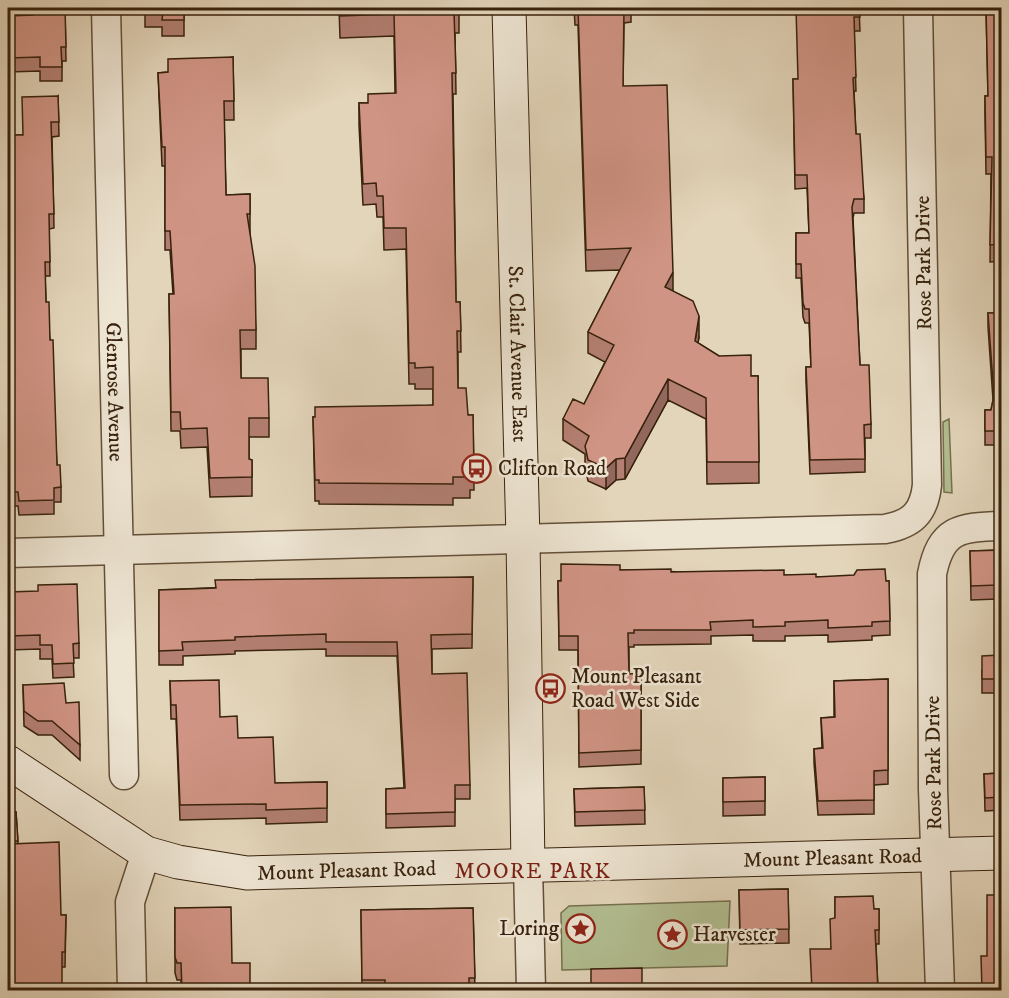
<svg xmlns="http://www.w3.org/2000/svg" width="1009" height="998" font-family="'IM FELL DW Pica',serif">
<rect width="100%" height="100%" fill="#e3d5ba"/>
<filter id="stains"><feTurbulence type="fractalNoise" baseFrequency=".00333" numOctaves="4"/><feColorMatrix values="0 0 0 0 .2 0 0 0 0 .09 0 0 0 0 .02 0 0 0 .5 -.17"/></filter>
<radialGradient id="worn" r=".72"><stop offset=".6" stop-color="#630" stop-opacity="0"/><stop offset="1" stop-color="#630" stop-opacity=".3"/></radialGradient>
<path fill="#b2be91" stroke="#75704f" stroke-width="1.5" d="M949 419 952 493 944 492 943 422Z
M730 901 727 966 562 970 561 913 569 906Z"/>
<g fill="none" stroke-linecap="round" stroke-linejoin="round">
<defs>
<g id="minor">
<path id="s1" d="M106 8 124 775"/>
<path d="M8 553 885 529C912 524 924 513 927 485L918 8"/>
<path d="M528 866 531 990"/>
<path d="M132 990 130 902 146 853"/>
<path d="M940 990 933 789 932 574C941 529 959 527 1002 526"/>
</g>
<g id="secondary">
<path id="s2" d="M509 8 523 539 528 866"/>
<path id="s3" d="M8 762 146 853 178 862 247 873 1002 853"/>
</g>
</defs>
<use href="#minor" stroke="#634f38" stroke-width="31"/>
<use href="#secondary" stroke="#38220d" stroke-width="35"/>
<use href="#minor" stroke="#ede4d2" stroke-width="28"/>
<use href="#secondary" stroke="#ede4d2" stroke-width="33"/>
</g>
<path fill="#b37f72" stroke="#38220d" stroke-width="1.5" d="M65 8 66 61H62V81H40V71L8 72V16L33 15Z
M145 8H184V36H162V27H145Z
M339 8H459V33H455L456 94H453L456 302H460L461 352H458V388L468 415H473L474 490H470V498H453V505L319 504V501H315L313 417 433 405V389H415V384H409L406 249 384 250 383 217H377L376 204 363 205 359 125V103H368L395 93 394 36 340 38Z
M574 8H631V22L624 23 623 86 673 292 699 337 698 343 751 376H758L759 483 707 484 706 419 668 400 625 479 616 480 606 489 588 481 585 467V454L563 440V419L584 404 605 362 588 353V332L620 270 586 271 578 25H575Z
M859 8 860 31H854L856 91H854L856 134 864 199V213H854L853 218 860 365 871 424V438H865V472L810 474 806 381V367H811L809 323H805L803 317 801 278H796V233H809L807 188 795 189 793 79H798Z
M986 8H1002V261L990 262 991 174H986L985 113V96H988Z
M233 57 234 120H224L226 195 250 194V232L256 330V349H241V378L269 418V437H249V459L252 460V496L210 497 207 447 181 448 180 431H171L169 294H173L170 250H165V166H162L158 73 168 72Z
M58 96 59 136 52 137 54 228 49 229 50 276H45L46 302 50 340 57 465 61 487V502H54V514L19 515 18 506H8V135H23Z
M988 313H1002V480H997L995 445H985V410H991L993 400 988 327Z
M1002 550V736L999 693H982V670L1000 656 998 599 971 600 970 551Z
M620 570 784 575 889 581 890 635 872 636V640L828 642V635L785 636V641H753V635L711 636V644L634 645V647H629V674L641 673V764L579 767 578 650H559L558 581Z
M473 577 472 648 432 649V674L470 785V799H455V826L386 828V789L404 788 397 656H326V649L235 651V654L183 656V665H159V590Z
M8 592 79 643V658H73L74 677 53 678 52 659H40V649L8 650Z
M888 679V784L874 785V814L818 815 814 763V749L822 748 821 718 834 717V681Z
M170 681 220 717 275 783 327 782V822L266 824V818L180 820 176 719H171Z
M23 685 66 703 80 745V760L52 735H38L24 726Z
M999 742H1002V810L985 811 984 774 1000 773Z
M765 777V815L723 816V778Z
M644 787 645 824 575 826 574 789Z
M16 812 18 844 61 915H66L65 967H62L11 916 10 855H8V813Z
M788 889 789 943 740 944 739 890Z
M835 897 874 909H879V944H876L878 990 831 949 835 918Z
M175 908 232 963 250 990H181V980H177L175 973Z
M473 908 475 990H362L361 910Z"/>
<path fill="#92685c" stroke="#38220d" stroke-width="1.5" d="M673 272V294L665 287Z
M699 316V337L695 362V341Z
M668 379V400L625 479V458Z
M616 459V480L606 489V468Z"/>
<path fill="#d09484" stroke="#38220d" stroke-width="1.5" d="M33 8H65L66 47H61L62 67H40V57L8 58V16L33 15Z
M145 8H184V20H162L163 11H145Z
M340 8H459V12H454L456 73H452L456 302H460L461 331H457L458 388H466L468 415H473L474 469H470V477H453V484L319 483V480H315L313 417H315V407L433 405V367L415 368V363H409L406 228H384L383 196H377L376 183 363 184 359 103H368V94L396 93 394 14 340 16Z
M578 8H624L623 86 667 85 673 272 665 287 693 301 699 316 695 341 719 356 751 355V376H758L759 462H707L706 398 668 379 625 458 616 459 606 468 588 460 585 446 589 436 563 419 573 399 584 404 614 345 588 332 631 248 586 250Z
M796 8H859L860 17H854L856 77 853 78 856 134H860L864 199H854L852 207 860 365H869L871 424 864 425 865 459 810 460 806 367H811L809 309H805L803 303 801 264H796V233H809L807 175H795L793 79H798Z
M986 8H1002V244L990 245 992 157H986L985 96H988Z
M233 57 234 101H224L226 195 250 194V214H247L255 266 256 330H240L241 378H268L269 418H249V459L252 460V477L210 478 207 428 181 429 180 412H171L169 294H174L170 231H165V147H162L158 73 168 72V59Z
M58 96 59 122H51L54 214H49L50 262H45L46 302H49L50 340H53L57 465H60L61 487 54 488V500L19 501 18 492H8V135H23L22 97Z
M988 313H1002V466H997L995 431H985V410H991L994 396Z
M1002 550V723L999 679H982V656L1000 655 998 585 971 586 970 551Z
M561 564 620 565V570L671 569V572L784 570V575L816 574V577L854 575 857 570 885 569 886 581H889L890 621 872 622V626L828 628V620L785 622V626L753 627V620L710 622 711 630H634V633H628L629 674 641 673V750L579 753 578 636H559L558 581H561Z
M473 577 472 634 431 635 432 674 467 673 470 785H455V812L386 814V789L405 788 397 642H326V634L235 637V640L182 642 183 650 159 651V590L216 588 215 580Z
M77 584 79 643 73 644 74 663 53 664 52 645H40V635L8 636V592L38 591V585Z
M888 679V770L874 771V800L818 801 814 749 823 748 821 718 835 717 834 681Z
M219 680 220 717 237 716 238 738 273 737 275 783 327 782V808L266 810V804L180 805 176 705H171L170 681Z
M64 683 66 703 79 702 80 745 52 721H38L24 711 23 685Z
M999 742H1002V797L985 798 984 774 1000 773Z
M765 777V801L723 802V778Z
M644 787 645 810 575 812 574 789Z
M16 812 18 841H8V813Z
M59 842 61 915H66L65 952H62V990H8V916H11L10 844Z
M788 889 789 929 740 930 739 890Z
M987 895H1002V990H982L981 956H987Z
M873 896 874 909H879V930H875L878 990H812L810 949H831L830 919 835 918V897Z
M231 907 232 963H250V990H182L181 963H177L175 957V908Z
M473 908 475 978H469V990H385V980H362L361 910Z
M642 968V990H589L588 985H591V969Z"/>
<defs>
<symbol id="bus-ring" viewBox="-11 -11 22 22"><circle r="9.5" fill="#ede4d2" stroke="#8f2418" stroke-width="1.5"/><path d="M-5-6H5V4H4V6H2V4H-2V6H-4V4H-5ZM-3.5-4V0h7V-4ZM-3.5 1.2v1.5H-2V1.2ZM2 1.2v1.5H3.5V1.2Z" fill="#8f2418"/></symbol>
<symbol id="sight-ring" viewBox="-11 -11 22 22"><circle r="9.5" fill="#ede4d2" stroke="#8f2418" stroke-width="1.5"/><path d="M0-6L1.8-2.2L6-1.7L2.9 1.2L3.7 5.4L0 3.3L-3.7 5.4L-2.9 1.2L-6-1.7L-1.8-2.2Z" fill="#8f2418"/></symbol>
</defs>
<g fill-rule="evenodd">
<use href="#bus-ring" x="460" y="452" width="33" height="33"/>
<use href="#bus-ring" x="534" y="672" width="33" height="33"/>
<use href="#sight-ring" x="564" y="912" width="33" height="33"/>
<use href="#sight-ring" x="656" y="918" width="33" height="33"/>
</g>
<g text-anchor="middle" stroke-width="5" stroke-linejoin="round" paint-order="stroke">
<g font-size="21" fill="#38220d" stroke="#ede4d2">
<text transform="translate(923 263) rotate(-91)" y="7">Rose Park Drive</text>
<text dy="7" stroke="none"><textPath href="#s2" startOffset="346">St. Clair Avenue East</textPath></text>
<text dy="7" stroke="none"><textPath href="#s1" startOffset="384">Glenrose Avenue</textPath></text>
<text transform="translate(933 763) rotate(-91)" y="7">Rose Park Drive</text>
<text dy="7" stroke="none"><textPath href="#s3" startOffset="854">Mount Pleasant Road</textPath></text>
<text dy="7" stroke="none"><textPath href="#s3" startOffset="368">Mount Pleasant Road</textPath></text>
</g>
<g font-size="21" fill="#38220d" stroke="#ede4d2" text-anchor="start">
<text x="498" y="475">Clifton Road</text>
<text x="571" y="683">Mount Pleasant<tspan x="571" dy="24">Road West Side</tspan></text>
<text x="559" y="935" text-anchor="end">Loring</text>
<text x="693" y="941">Harvester</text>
</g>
<g font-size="22" letter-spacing="1.5" fill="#7a1f14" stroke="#ede4d2">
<text x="533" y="878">MOORE PARK</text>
</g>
</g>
<rect width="1009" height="998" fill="none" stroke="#e3d5ba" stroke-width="30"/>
<rect x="9" y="9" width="991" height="980" fill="none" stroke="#38220d" stroke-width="3"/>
<rect x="15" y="15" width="979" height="968" fill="none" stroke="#38220d" stroke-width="1.5"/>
<rect width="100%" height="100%" filter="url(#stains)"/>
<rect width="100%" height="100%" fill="url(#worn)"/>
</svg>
